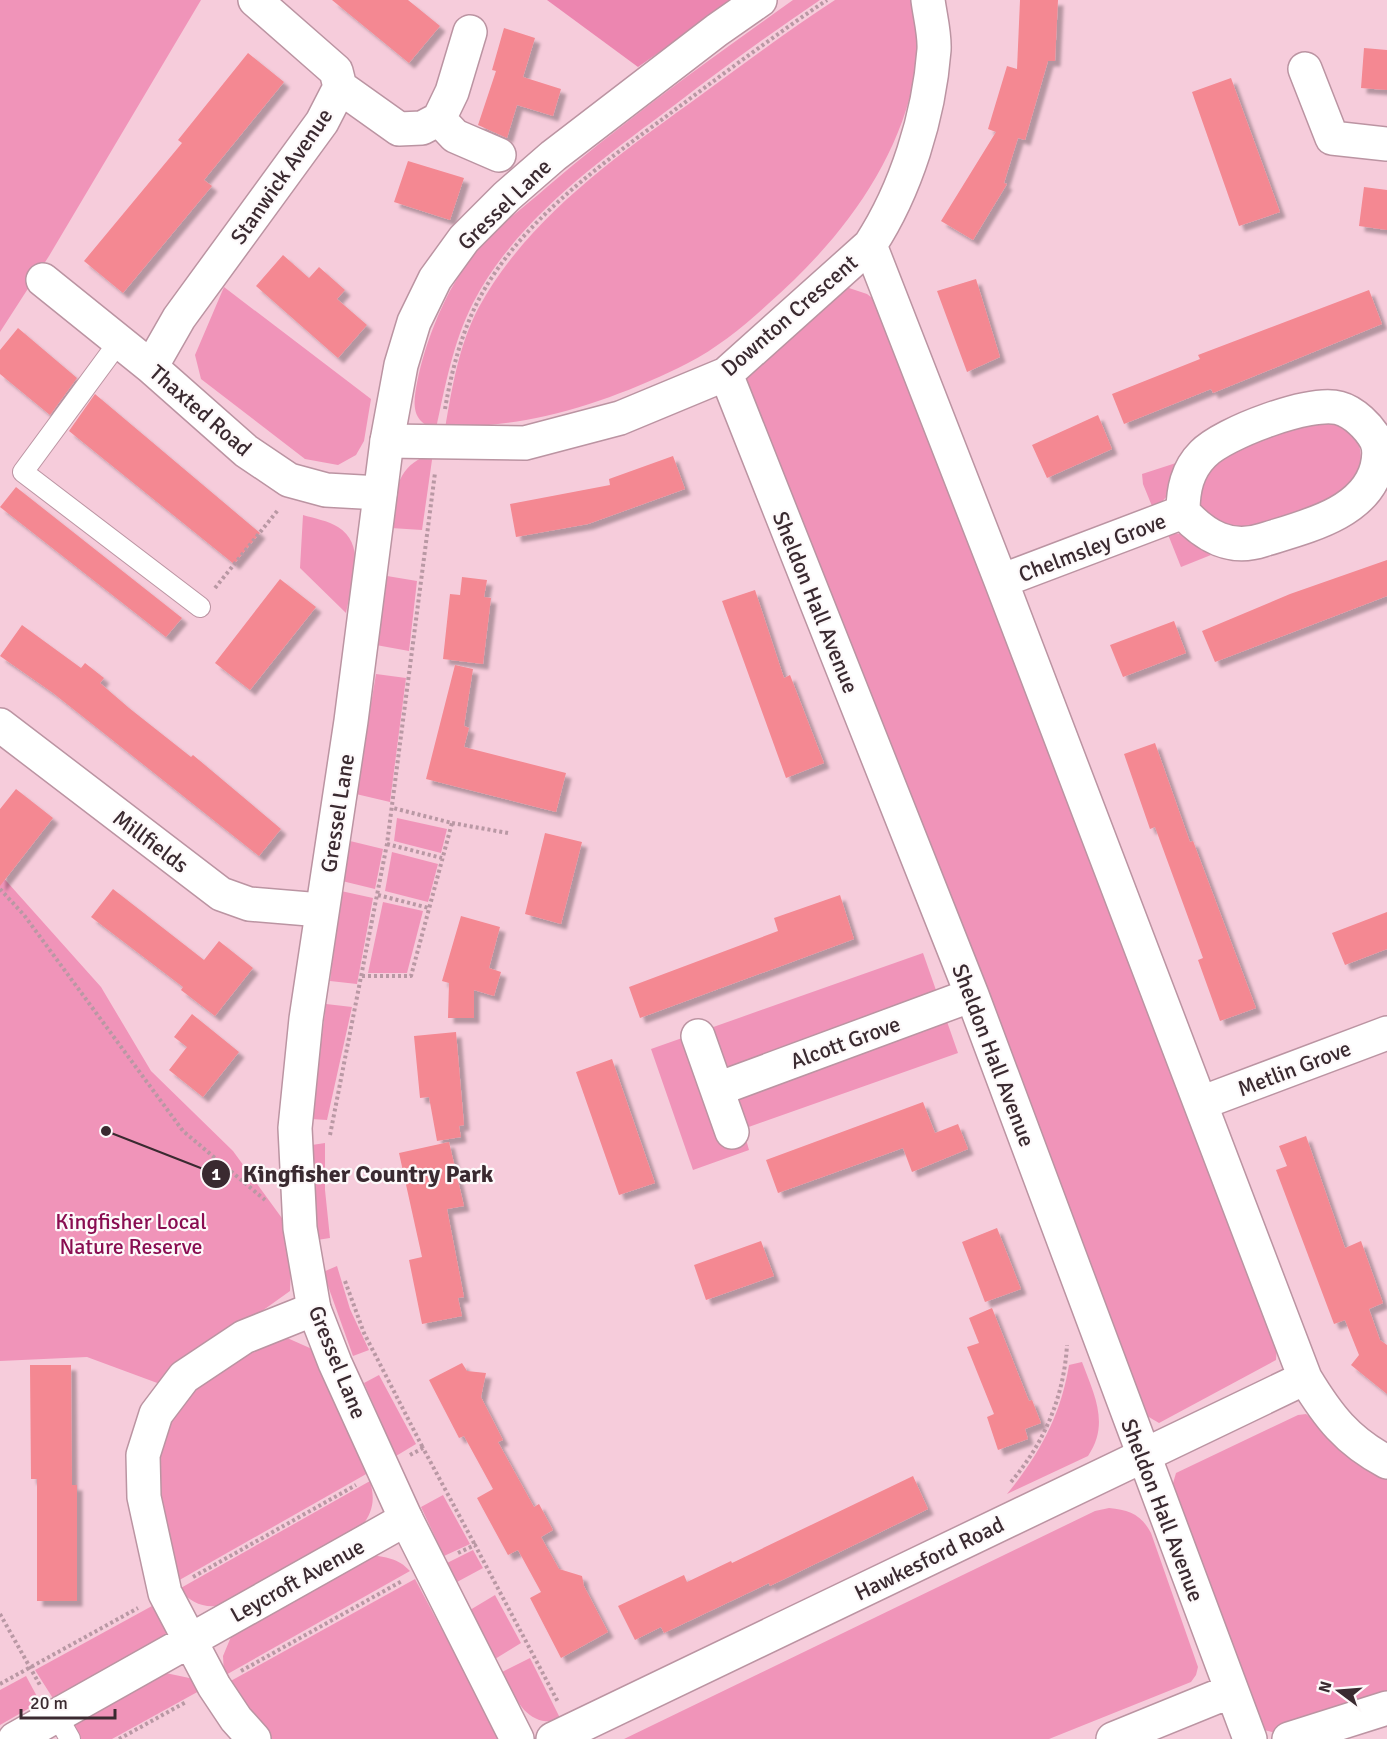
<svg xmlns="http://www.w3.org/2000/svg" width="1387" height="1739" font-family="Signika,sans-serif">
<defs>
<filter id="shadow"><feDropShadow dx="5.5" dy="5.5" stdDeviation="1.5" flood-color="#0004"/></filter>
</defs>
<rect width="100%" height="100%" fill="#f6ccdb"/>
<path fill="#f094b9" d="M0 0H201L49 256 0 332Z
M793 0H820C771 33 723 68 676 104 602 159 516 219 473 303 453 342 445 387 436 429 411 422 413 404 417 383 426 336 452 275 485 241 504 221 527 205 547 187 625 120 709 60 793 0Z
M835 0H916C918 16 921 33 920 50 920 61 915 74 913 85 892 174 835 245 768 304 744 326 717 348 688 363 639 388 581 410 526 420 499 425 472 426 445 429 452 388 459 344 479 307 529 216 620 154 701 95 745 63 789 30 835 0Z
M224 287 371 399 364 441 356 455 338 465 305 459 201 379 195 355Z
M846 287 867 294 876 301 1277 1345 1276 1360 1159 1423 1142 1413 746 382 749 369Z
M1316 420 1344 426 1359 443C1360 450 1362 459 1360 467 1350 499 1271 530 1240 529 1222 528 1208 514 1197 503 1200 483 1217 456 1235 446 1250 436 1296 426 1316 420Z
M433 453 422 530 391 528C396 492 394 466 433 453Z
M1176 463 1167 496 1154 511 1143 484 1142 474Z
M303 515C313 518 329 521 338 527 368 546 351 586 346 613L300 568Z
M1167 532C1185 533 1199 541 1211 555L1181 567Z
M387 576 417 581 409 651 376 645Z
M376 674 406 678 390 802 356 794Z
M397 818 447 829 441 853 394 841Z
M350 841 383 849 375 889 342 881Z
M392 852 438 864 428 902 385 891Z
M0 874 101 987 151 1071 233 1151 292 1232 290 1291 160 1384 87 1357 0 1361Z
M341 891 373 898 357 984 330 981Z
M383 902 423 911 407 973H368Z
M923 953 958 1053 743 1129 749 1150 693 1170 651 1049Z
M326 1004 352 1007 327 1120 311 1119Z
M325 1143V1190L330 1238 317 1240 312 1145Z
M337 1266 350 1309 369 1350 353 1356 323 1272Z
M285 1337 312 1349 368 1473 176 1582C157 1516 136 1447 189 1390 196 1382 210 1376 219 1370 241 1357 260 1344 285 1337Z
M1082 1362C1094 1394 1110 1424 1088 1456L1007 1494C1039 1455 1061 1415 1069 1365Z
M379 1375 416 1444 396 1456 364 1383Z
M1306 1414 1387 1478V1698L1276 1733 1264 1730 1171 1490 1176 1473 1298 1415Z
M370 1481C376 1502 372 1514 359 1530L223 1605C204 1609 191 1603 179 1589Z
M443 1495 470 1544 444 1556 421 1507Z
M1109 1508C1129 1510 1141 1514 1151 1533L1198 1667 1196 1675 1191 1682 1049 1739H624L1095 1511Z
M473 1550 483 1568 457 1582 447 1563Z
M369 1555C386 1557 398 1558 410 1571L224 1676 223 1656 233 1632Z
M415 1579 500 1739H271L227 1683Z
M495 1595 521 1643 495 1659 470 1610Z
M152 1606 170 1636 54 1700 35 1670Z
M530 1658 561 1720C526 1728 516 1699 502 1672Z
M161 1672 194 1679 201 1690 112 1739H81L72 1721Z
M26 1676 40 1702 0 1725V1690Z"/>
<path fill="#ec86b0" d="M547 0H734L638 67Z"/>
<path fill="#f48892" filter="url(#shadow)" d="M332 0H408L440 26 409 63Z
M1020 0H1058L1055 61H1048L1025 140 1018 138 1004 183 1007 184 973 240 941 221 996 132 988 129 1007 66 1017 69Z
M504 28 535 38 523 77 561 89 553 116 517 105 507 138 478 125 496 71 492 70Z
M1364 48 1387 50V90L1361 88Z
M248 53 284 82 204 180 212 186 123 293 84 261 182 143 178 140Z
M1231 78 1280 212 1239 226 1192 92Z
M408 161 464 178 450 220 394 202Z
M1364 187 1387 190V230L1359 226Z
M283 255 309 278 319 267 345 290 337 299 367 325 338 358 256 286Z
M976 279 1000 357 967 372 937 291Z
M1369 290 1382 324 1213 393 1211 389 1124 424 1112 394 1200 359 1198 355Z
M18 328 77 378 50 415 0 374V350Z
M95 394 260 533 234 564 69 431Z
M1098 415 1112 449 1047 478 1032 445Z
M673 456 685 489 588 524 516 537 510 504 610 485 609 479Z
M16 487 182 618 166 637 0 507Z
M1387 560V596L1215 662 1202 631 1290 594Z
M462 577 487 580 484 597 491 598 483 664 443 659 450 594 460 595Z
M280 579 316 607 250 690 215 663Z
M755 590 784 678 790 675 824 763 786 778 722 601Z
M1174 621 1186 653 1123 677 1110 645Z
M22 625 81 668 85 663 104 678 100 683 129 708 191 757 193 755 281 829 259 856 53 693 0 656Z
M455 665 473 669 464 726 469 728 464 747 566 773 556 812 426 779Z
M1155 743 1190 842 1193 841 1256 1008 1220 1021 1198 960 1203 958 1155 827 1150 829 1124 754Z
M16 789 53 818 0 886V809Z
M545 833 582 842 561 924 525 914Z
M113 889 204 960 219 941 253 968 215 1016 181 990 183 987 91 917Z
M840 895 854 939 640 1018 629 987 778 931 774 918Z
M1387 912V949L1345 965 1332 933Z
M461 916 500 927 489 968 501 972 494 996 474 990V1018H448L449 983 442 981Z
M192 1014 239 1052 203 1097 169 1070 187 1047 174 1037Z
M456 1032 464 1125 459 1126 461 1137 437 1141 429 1097 420 1098 414 1036Z
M612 1059 655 1183 619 1195 576 1072Z
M923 1102 935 1133 958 1124 968 1149 912 1172 903 1148 778 1193 766 1160Z
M1306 1136 1345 1248 1361 1241 1383 1303 1369 1309 1380 1340 1387 1345V1394L1351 1365 1359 1355 1345 1320 1334 1324 1276 1170 1287 1166 1279 1146Z
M449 1142 464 1206 447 1209 464 1297 458 1298 462 1316 422 1324 409 1260 422 1257 399 1153Z
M997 1228 1021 1289 985 1302 962 1242Z
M761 1241 774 1276 706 1300 694 1265Z
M992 1308 1029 1401 1032 1400 1041 1423 1025 1429 1028 1439 998 1450 987 1417 994 1414 967 1347 979 1343 969 1318Z
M462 1363 467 1371 486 1373 481 1397 503 1440 498 1442 534 1507 539 1504 553 1530 541 1537 559 1569 582 1576 584 1586 608 1632 561 1658 530 1598 541 1592 518 1550 508 1555 477 1498 493 1489 464 1436 459 1438 429 1380Z
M30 1365H71L72 1485H77V1601H37V1479H31Z
M913 1476 928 1509 770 1586 769 1583 664 1633 661 1627 635 1640 618 1606 684 1575 687 1582 731 1561 732 1563Z"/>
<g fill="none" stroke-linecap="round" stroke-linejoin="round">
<defs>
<path id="service" d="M118 343 23 472 200 607
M57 1716 70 1739"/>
<path id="minor" d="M1305 69 1332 138 1387 144
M340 87 399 129 422 128 439 119 452 92 470 32
M439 119 455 136 499 155
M870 245 1001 581 1305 1378C1328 1416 1347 1441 1387 1462
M43 280 151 367 246 451 289 480 326 490 380 493
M151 367 179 318 322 122 340 87 336 71 255 0
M726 374 972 995 1250 1739
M387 441 525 443 620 418 726 374 870 245C906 190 929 116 934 50 935 34 930 16 928 0
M1001 581 1183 512C1183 490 1187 470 1203 454 1223 433 1311 400 1339 408 1354 412 1369 427 1376 440 1380 448 1379 458 1377 467 1365 514 1304 527 1263 540 1230 551 1205 536 1183 512
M0 725 221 894 249 904 321 910
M698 1036 732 1132
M718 1089 972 995
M1201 1103 1387 1033
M15 1739 406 1519
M254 1739 236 1719 214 1686 165 1593 144 1497 143 1455 156 1414 184 1377 244 1337 314 1309
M553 1739 1305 1378
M1113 1739 1231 1691
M1289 1739 1387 1708"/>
<path id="tertiary" d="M517 1739 406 1519 335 1363 314 1309 300 1228 295 1128 306 1019 351 721 387 441 401 365 414 322 435 279 464 239 507 196 553 156 717 30 760 0"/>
</defs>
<use href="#service" stroke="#bb94a2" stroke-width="22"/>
<use href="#minor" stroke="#bb94a2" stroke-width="36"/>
<use href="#tertiary" stroke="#bb94a2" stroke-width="36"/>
<path stroke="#b998a4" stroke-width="4" stroke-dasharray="3 3" stroke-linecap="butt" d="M445 409C451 374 460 338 476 305 516 224 602 164 672 112 723 74 775 35 827 0
M215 588 278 510
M452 823 508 833
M387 844 442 858
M0 889 24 915 183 1131 265 1200
M378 895 429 908
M362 976H411L452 823 393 808
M330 1135 387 844 435 473
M345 1281 364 1333 423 1448
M410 1455 423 1448 475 1545
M1011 1482C1044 1443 1064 1397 1067 1345
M458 1553 475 1545 558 1702
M193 1577 356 1485
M0 1614 41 1687
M241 1671 402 1581
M0 1684 138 1608
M119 1739 186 1702"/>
<use href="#service" stroke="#fff" stroke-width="20"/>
<use href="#minor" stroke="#fff" stroke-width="33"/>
<use href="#tertiary" stroke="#fff" stroke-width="33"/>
</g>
<g text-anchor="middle" stroke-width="4.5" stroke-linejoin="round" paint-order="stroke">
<g font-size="22" fill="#3a2a30" stroke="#fdf9fa">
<text transform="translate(281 176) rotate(-55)" y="8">Stanwick Avenue</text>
<text transform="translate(504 204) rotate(-44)" y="8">Gressel Lane</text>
<text transform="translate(789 315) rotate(-41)" y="8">Downton Crescent</text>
<text transform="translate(201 410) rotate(41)" y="8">Thaxted Road</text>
<text transform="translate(1092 547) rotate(-21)" y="8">Chelmsley Grove</text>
<text transform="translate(816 602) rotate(68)" y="8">Sheldon Hall Avenue</text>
<text transform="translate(337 813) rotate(-81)" y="8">Gressel Lane</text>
<text transform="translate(151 841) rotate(37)" y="8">Millfields</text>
<text transform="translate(845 1042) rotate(-20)" y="8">Alcott Grove</text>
<text transform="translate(994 1055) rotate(69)" y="8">Sheldon Hall Avenue</text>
<text transform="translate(1294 1068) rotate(-21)" y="8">Metlin Grove</text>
<text transform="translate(338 1362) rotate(68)" y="8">Gressel Lane</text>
<text transform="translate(1163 1510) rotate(69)" y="8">Sheldon Hall Avenue</text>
<text transform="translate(929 1558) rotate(-26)" y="8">Hawkesford Road</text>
<text transform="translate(297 1580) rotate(-29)" y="8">Leycroft Avenue</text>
</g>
<g font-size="22" fill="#890d51" stroke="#fdf9fa">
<text x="131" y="1229">Kingfisher Local<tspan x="131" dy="25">Nature Reserve</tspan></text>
</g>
</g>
<path fill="none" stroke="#3a2a30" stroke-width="2" d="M106 1131L216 1174"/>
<g fill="#3a2a30" stroke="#fdf9fa" stroke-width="2">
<circle cx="106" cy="1131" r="6"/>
<circle cx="216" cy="1174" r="15"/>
</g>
<g font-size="18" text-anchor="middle" font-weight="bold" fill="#fff">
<text x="216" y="1180">1</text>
</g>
<g font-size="24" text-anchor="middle" font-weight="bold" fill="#3a2a30" stroke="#fdf9fa" stroke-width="4.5" stroke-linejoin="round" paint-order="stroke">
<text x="368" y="1182">Kingfisher Country Park</text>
</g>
<g transform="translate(1339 1691) rotate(286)" stroke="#fdf9fa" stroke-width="4.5" paint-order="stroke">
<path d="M0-4.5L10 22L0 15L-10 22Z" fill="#3a2a30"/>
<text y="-9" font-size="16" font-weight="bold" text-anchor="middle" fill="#3a2a30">N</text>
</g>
<path d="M21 1709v9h94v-9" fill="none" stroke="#3a2a30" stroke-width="3"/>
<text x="30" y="1709" font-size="18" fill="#3a2a30" stroke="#fdf9fa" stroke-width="4.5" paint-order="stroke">20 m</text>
</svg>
